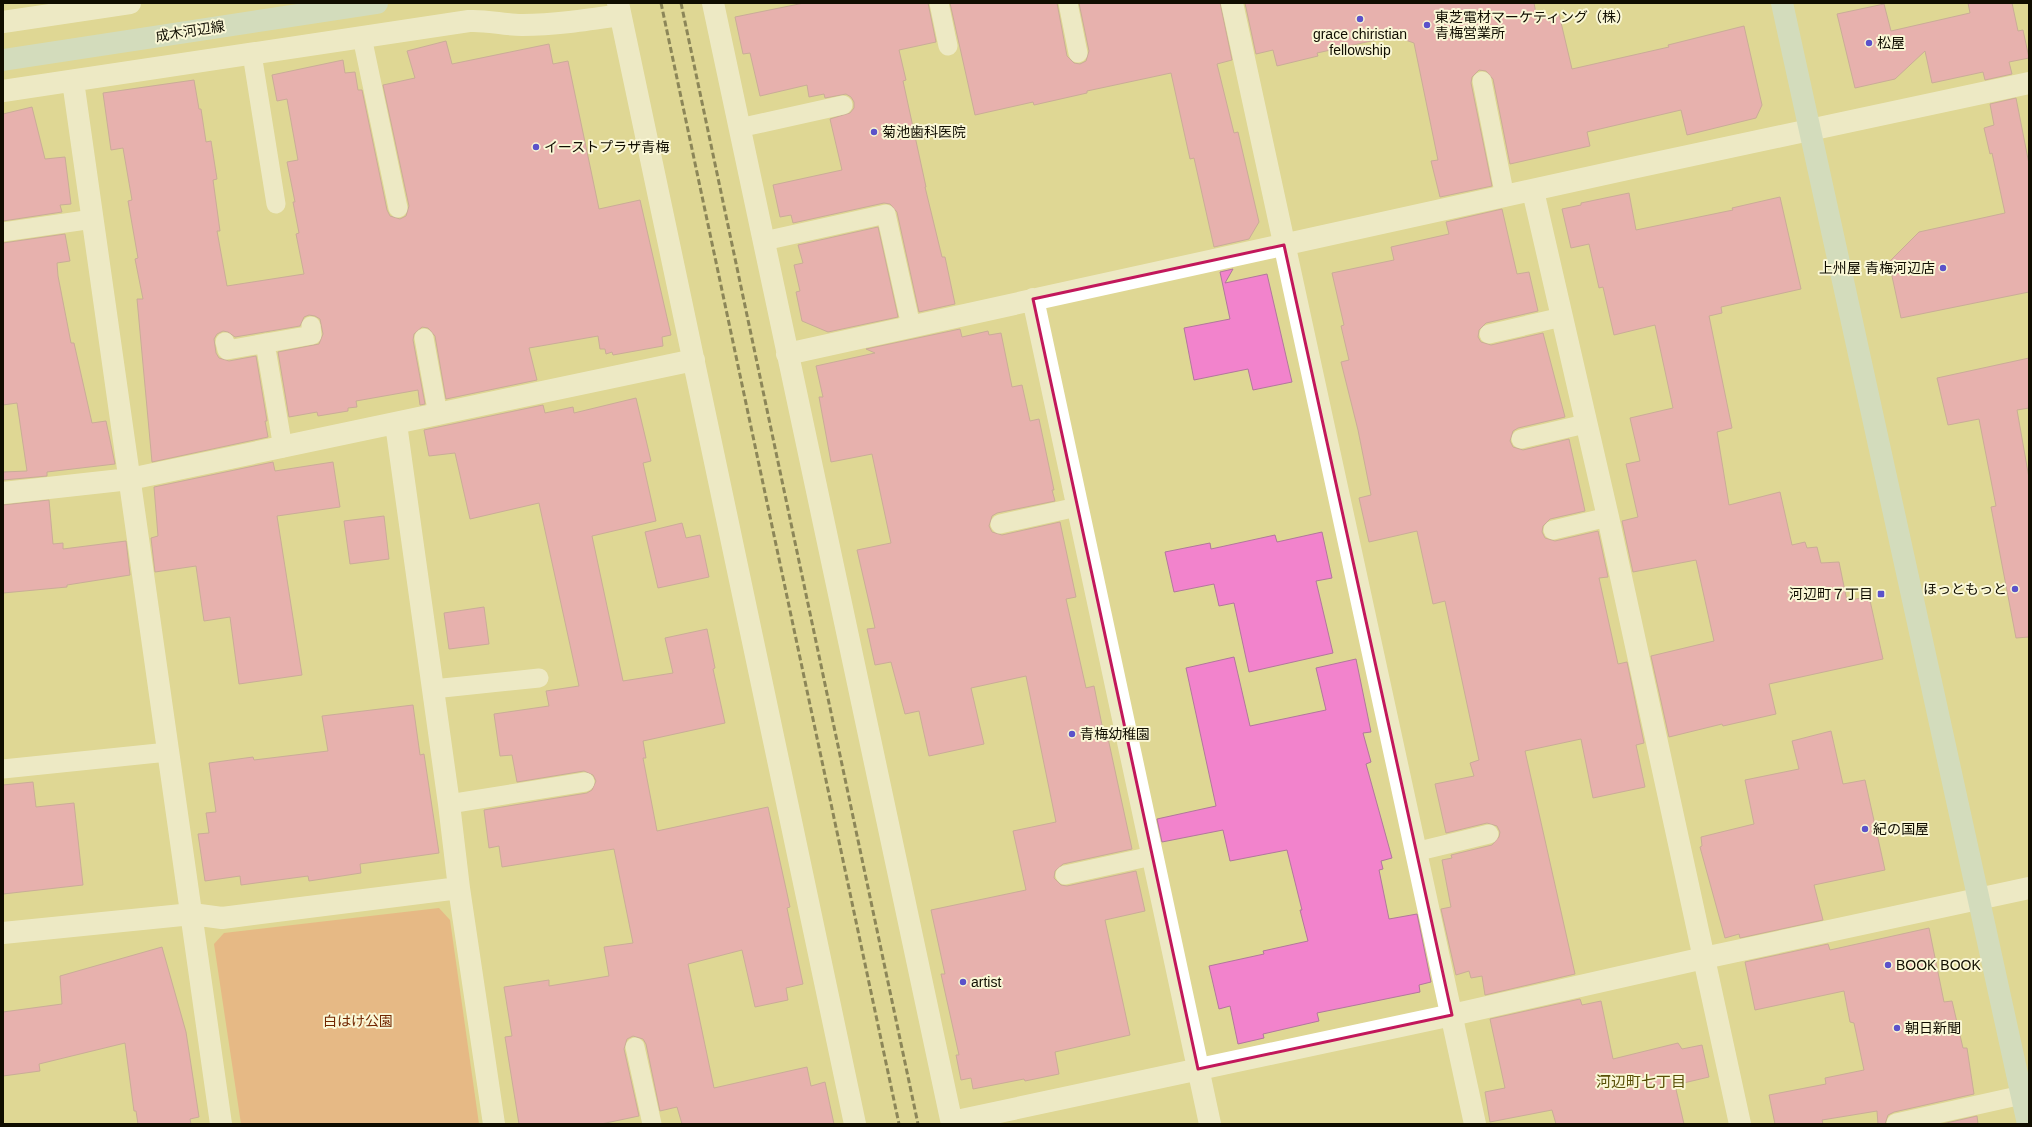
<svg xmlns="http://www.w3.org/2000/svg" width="2032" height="1127" font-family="Arial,'Noto Sans JP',sans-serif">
<rect width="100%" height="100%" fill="#dfd794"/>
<path fill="#ef9573" d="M439 908 450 920 479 1124H241L214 944 224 933Z"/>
<path fill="#f283cc" stroke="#b1789c" d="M804 3H928L936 42 899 50 906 80 903 81 926 187H925L942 257H945L955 304 919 312 897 212 890 204 884 203 793 223 791 215 780 217 773 185 842 170 830 119 850 113 854 108V102L851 97 846 94 825 98 824 94 809 97 807 85 760 96 750 53 743 54 735 17Z
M950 3H1057L1067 56 1074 63 1080 64 1086 61 1089 51 1079 3H1220L1232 60 1217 64 1234 133 1238 132 1259 222 1249 239 1214 247 1194 158 1190 159 1171 73 1087 91V93L1034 105 1033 102 975 115Z
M1245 3H1534L1537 19 1559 14 1572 69 1669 47 1668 45 1744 26 1762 105 1756 118 1687 135 1681 110 1587 132 1590 146 1510 164 1493 79 1486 71 1479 70 1472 77 1471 83 1492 186 1440 197 1431 161 1438 160 1414 43 1394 36 1317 53 1318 56 1277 66 1273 50 1256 54Z
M1968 3H2012L2018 31 2023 30 2029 58 2009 62 2012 74 1985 80 1983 72 1932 83 1925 51 1895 79 1855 88 1837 14 1884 4 1891 31 1970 13Z
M446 41 452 64 549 44 553 64 568 61 599 209 640 200 671 335 662 337 663 346 613 355 612 352 606 354 605 349H600L598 336 529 348 537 380 446 399 435 336 428 328 422 327 414 334 413 340 425 404 420 405 418 390 356 401 357 407 348 408V411L318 416 317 412 289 417 278 352 319 344 323 334 320 319 315 316 309 315 304 317 300 326 235 337 228 332 223 331 217 334 214 339 216 353 219 358 229 361 256 356 267 421H265L268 437 152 462 137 299H143L135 259 138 258 128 201 132 200 123 148 111 150 103 93 194 80 199 109H201L206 142 211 141 217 179 213 180 220 231H217L227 286 304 274 296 234 299 233 293 202H295L287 162 298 160 287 99 277 101 272 75 343 60 345 73 355 72 358 90H362L387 210 390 216 400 219 406 216 409 206 383 85 415 78 407 51Z
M2016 98 2029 164V292L1901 318 1889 262 1919 232 2005 213 1992 153 1990 154 1984 128 1994 125 1990 104Z
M32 107 45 159 65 157 71 204 60 205 62 212 3 221V114Z
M1629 193 1636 230 1733 210 1732 208 1780 197 1801 289 1721 307 1722 313 1709 316 1732 428 1717 432 1729 505 1780 492 1792 545 1805 542 1807 548 1817 547 1821 563 1839 562 1847 601 1869 596 1883 659 1769 684 1776 714 1723 726 1722 724 1669 737 1651 656 1714 641 1696 560 1633 572 1622 521 1638 517 1626 464 1640 461 1630 418 1673 408 1655 325 1614 335 1603 287 1599 288 1589 244 1571 248 1562 209 1581 205V203Z
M1502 209 1517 274 1529 272 1538 311 1486 323 1479 330 1478 337 1481 342 1491 345 1543 333 1565 417 1518 428 1513 431 1510 441 1513 447 1523 450 1569 439 1585 511 1550 519 1543 526 1542 532 1545 538 1555 541 1598 531 1608 577 1599 578 1618 664 1627 662 1644 743 1636 745 1645 787 1593 798 1581 739 1525 751 1575 974 1485 995 1482 976 1471 978 1469 971 1456 975 1441 909 1451 907 1442 860 1452 858 1451 855 1492 845 1499 837 1500 832 1497 826 1487 823 1446 833 1435 784 1474 776 1470 763 1479 760 1445 601 1433 604 1417 531 1369 542 1359 498 1371 495 1358 430 1341 362 1349 360 1341 326 1344 325 1332 273 1394 260 1391 247 1449 234 1446 222Z
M878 227 898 317 828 332 802 321 796 292 800 291 794 265 803 263 798 245Z
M65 234 70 261 57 263 58 276 71 343H74L92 423 106 421 115 464 47 472V476L3 480V472L27 471 17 403 3 405V243Z
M1233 269 1225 283 1267 274 1292 382 1253 390 1248 369 1194 380 1184 328 1230 319 1220 272Z
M960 329 962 337 988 331 989 335 1001 333 1012 387 1022 385 1030 421 1039 419 1054 490H1052L1055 501 997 513 992 516 989 526 992 532 1002 535 1060 522 1076 597 1066 599 1086 688 1094 686 1103 730 1106 729 1132 849 1063 864 1055 871 1054 878 1061 885 1067 886 1136 871 1145 911 1105 920 1130 1035 1055 1052 1059 1074 1025 1081 1024 1079 973 1089 971 1078 961 1080 956 1055H959L941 974H945L931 910 1026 890 1013 831 1056 822 1026 676 971 688 984 744 929 756 919 711 905 714 891 662 875 665 867 629 875 628 857 550 891 543 872 454 831 462 819 397H823L816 366 875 353 866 349Z
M2029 358V408L2017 410 2029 478V637L2016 638 1991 507 1996 506 1979 419 1948 425 1937 378Z
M636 398 651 461 643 463 656 521 592 536 623 681 673 673 665 638 707 629 715 668 713 669 725 723 643 741 646 758H643L657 831 768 807 790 907 787 908 803 984 786 988 788 1000 755 1007 742 950 688 964 714 1088 807 1067 811 1086 825 1082 834 1124H682L677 1107 660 1111 646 1044 643 1039 633 1036 627 1039 624 1049 639 1116 601 1124H519L505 1037 512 1036 504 987 549 980V986L609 976 604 947 633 943 614 849 502 867 499 846 489 848 484 810 587 793 592 790 596 781 593 775 584 771 517 782 512 755 500 756 494 714 549 706 546 691 579 686 539 503 470 519 455 453 429 456 424 430 543 405 545 413 573 407 574 413Z
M273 462 275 471 333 462 340 507 277 516 302 675 239 684 230 617 204 621 196 566 155 572 151 538 158 536 154 487Z
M49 500 53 544 63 543V549L126 541 130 575 67 585V587L3 593V505Z
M384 516 389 559 350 564 344 521Z
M682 523 686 538 700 535 709 577 658 588 645 532Z
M1322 532 1332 578 1316 581 1333 653 1249 672 1234 603 1219 606 1214 584 1174 592 1165 552 1210 543 1211 549 1275 535 1277 542Z
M484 607 489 644 449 649 444 613Z
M1234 657 1250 726 1326 710 1316 668 1356 659 1371 732 1363 733 1371 762 1366 764 1392 858 1381 861 1383 869 1379 870 1389 919 1417 914 1431 982 1419 985 1420 992 1317 1013 1319 1021 1263 1034 1264 1038 1238 1044 1230 1006 1219 1009 1209 966 1264 954 1263 951 1308 941 1300 910H1302L1287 850 1230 861 1223 830 1162 842 1157 819 1216 806 1186 668Z
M413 705 420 755 424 754 439 853 360 864 361 873 309 881 308 876 241 885 240 876 205 881 198 834 209 833 206 813 216 812 209 763 253 757 254 760 328 751 322 716Z
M1831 731 1843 784 1865 780 1885 870 1814 885 1823 920 1740 938 1739 934 1725 938 1700 847 1702 846 1701 837 1754 824 1745 780 1799 769 1792 741Z
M33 782 36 807 74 803 83 885 3 894V785Z
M1929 928 1944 1002 1952 1001 1963 1048H1967L1974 1094 1894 1112 1888 1115 1885 1124H1878L1877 1111 1822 1120 1823 1124H1775L1769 1095 1826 1084 1825 1078 1864 1070 1854 1023 1850 1022 1844 991 1755 1010 1745 962 1828 944 1830 950Z
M162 947 186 1032 199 1117 190 1119 191 1124H138L136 1111H134L125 1043 39 1064 40 1071 3 1076V1012L62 1004 60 976Z
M1580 999 1582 1005 1601 1001 1613 1059 1678 1043 1682 1049 1702 1045 1709 1077 1675 1085 1684 1124H1556L1552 1110 1490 1122 1485 1092 1505 1088 1490 1019Z
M1977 1116 1978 1124H1942Z"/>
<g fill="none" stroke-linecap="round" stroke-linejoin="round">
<path stroke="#fff" stroke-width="19" d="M939 3 948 46
M1068 3 1078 53
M362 37 398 208
M252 54 276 204
M1482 81 1505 197
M739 128 843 105
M3 232 93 219
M764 241 886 214 911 326
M1489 334 1562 317
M424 338 438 415
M225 342 227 350 312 335 311 326
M265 343 283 448
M1521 439 1585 424
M1000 524 1077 507
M1553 530 1608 517
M433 689 539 678
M3 769 168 752
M449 804 585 782
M1415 852 1489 834
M1065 875 1152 856
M635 1047 652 1124
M1896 1123 2022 1095"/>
<path stroke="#fff" stroke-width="22" d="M618 3 855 1124
M713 3 952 1124
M1232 3 1475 1124
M3 22 130 3
M73 81 221 1124
M3 91 469 21C487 20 504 25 522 25 555 25 587 20 620 15
M1533 191 1608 517 1740 1124
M1033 299 1210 1124
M787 354 1632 168 2029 83
M396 424 449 804 459 888 494 1124
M3 493 130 479 694 360
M3 933 192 914 222 918 459 888
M952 1122 1452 1015 1704 958 2029 888"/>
<path stroke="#c5e3ed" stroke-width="22" d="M1782 3 2028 1124
M3 60 377 3"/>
<path stroke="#282411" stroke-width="3" stroke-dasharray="6 3" stroke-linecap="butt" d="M661 3 899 1124
M681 3 918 1124"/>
</g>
<path d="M0 0H2032V1127H0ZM1284 245 1452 1015 1198 1069 1033 299Z" fill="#dfd794" fill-opacity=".55" fill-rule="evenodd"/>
<path fill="none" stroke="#c2185b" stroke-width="3" stroke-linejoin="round" d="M1284 245 1452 1015 1198 1069 1033 299Z"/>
<g fill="#5b52ca" stroke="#faf7d6" stroke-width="1.5">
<circle cx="1360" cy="19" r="4"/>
<circle cx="1427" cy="25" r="4"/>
<circle cx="1869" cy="43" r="4"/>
<circle cx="874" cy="132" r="4"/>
<circle cx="536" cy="147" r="4"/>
<circle cx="1943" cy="268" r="4"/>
<circle cx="2015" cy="589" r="4"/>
<rect x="1877" y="590" width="8" height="8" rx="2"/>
<circle cx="1072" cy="734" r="4"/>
<circle cx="1865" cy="829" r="4"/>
<circle cx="1888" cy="965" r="4"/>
<circle cx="963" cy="982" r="4"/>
<circle cx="1897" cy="1028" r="4"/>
</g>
<g text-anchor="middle" stroke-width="4" stroke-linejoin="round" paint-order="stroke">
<g font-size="14" fill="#100d00" stroke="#faf7d6" text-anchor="start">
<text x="1435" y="22">東芝電材マーケティング（株）<tspan x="1435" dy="16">青梅営業所</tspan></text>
<text x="1360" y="39" text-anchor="middle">grace chiristian<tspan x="1360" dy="16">fellowship</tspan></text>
<text x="1877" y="48">松屋</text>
<text x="882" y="137">菊池歯科医院</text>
<text x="544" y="152">イーストプラザ青梅</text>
<text x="1935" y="273" text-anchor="end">上州屋 青梅河辺店</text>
<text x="2007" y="594" text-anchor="end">ほっともっと</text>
<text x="1873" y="599" text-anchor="end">河辺町７丁目</text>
<text x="1080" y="739">青梅幼稚園</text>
<text x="1873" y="834">紀の国屋</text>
<text x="1896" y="970">BOOK BOOK</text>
<text x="971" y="987">artist</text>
<text x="1905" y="1033">朝日新聞</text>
</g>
<g font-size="14" fill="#100d00" stroke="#faf7d6">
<text transform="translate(190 31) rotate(-9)" y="5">成木河辺線</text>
</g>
<g font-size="14" fill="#712600" stroke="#faf7d6">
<text x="358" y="1026">白はけ公園</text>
</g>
<g font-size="15" fill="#595007" stroke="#faf7d6">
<text x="1641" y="1087">河辺町七丁目</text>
</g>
</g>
<rect width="2032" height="1127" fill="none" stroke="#100d00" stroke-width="8"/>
</svg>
